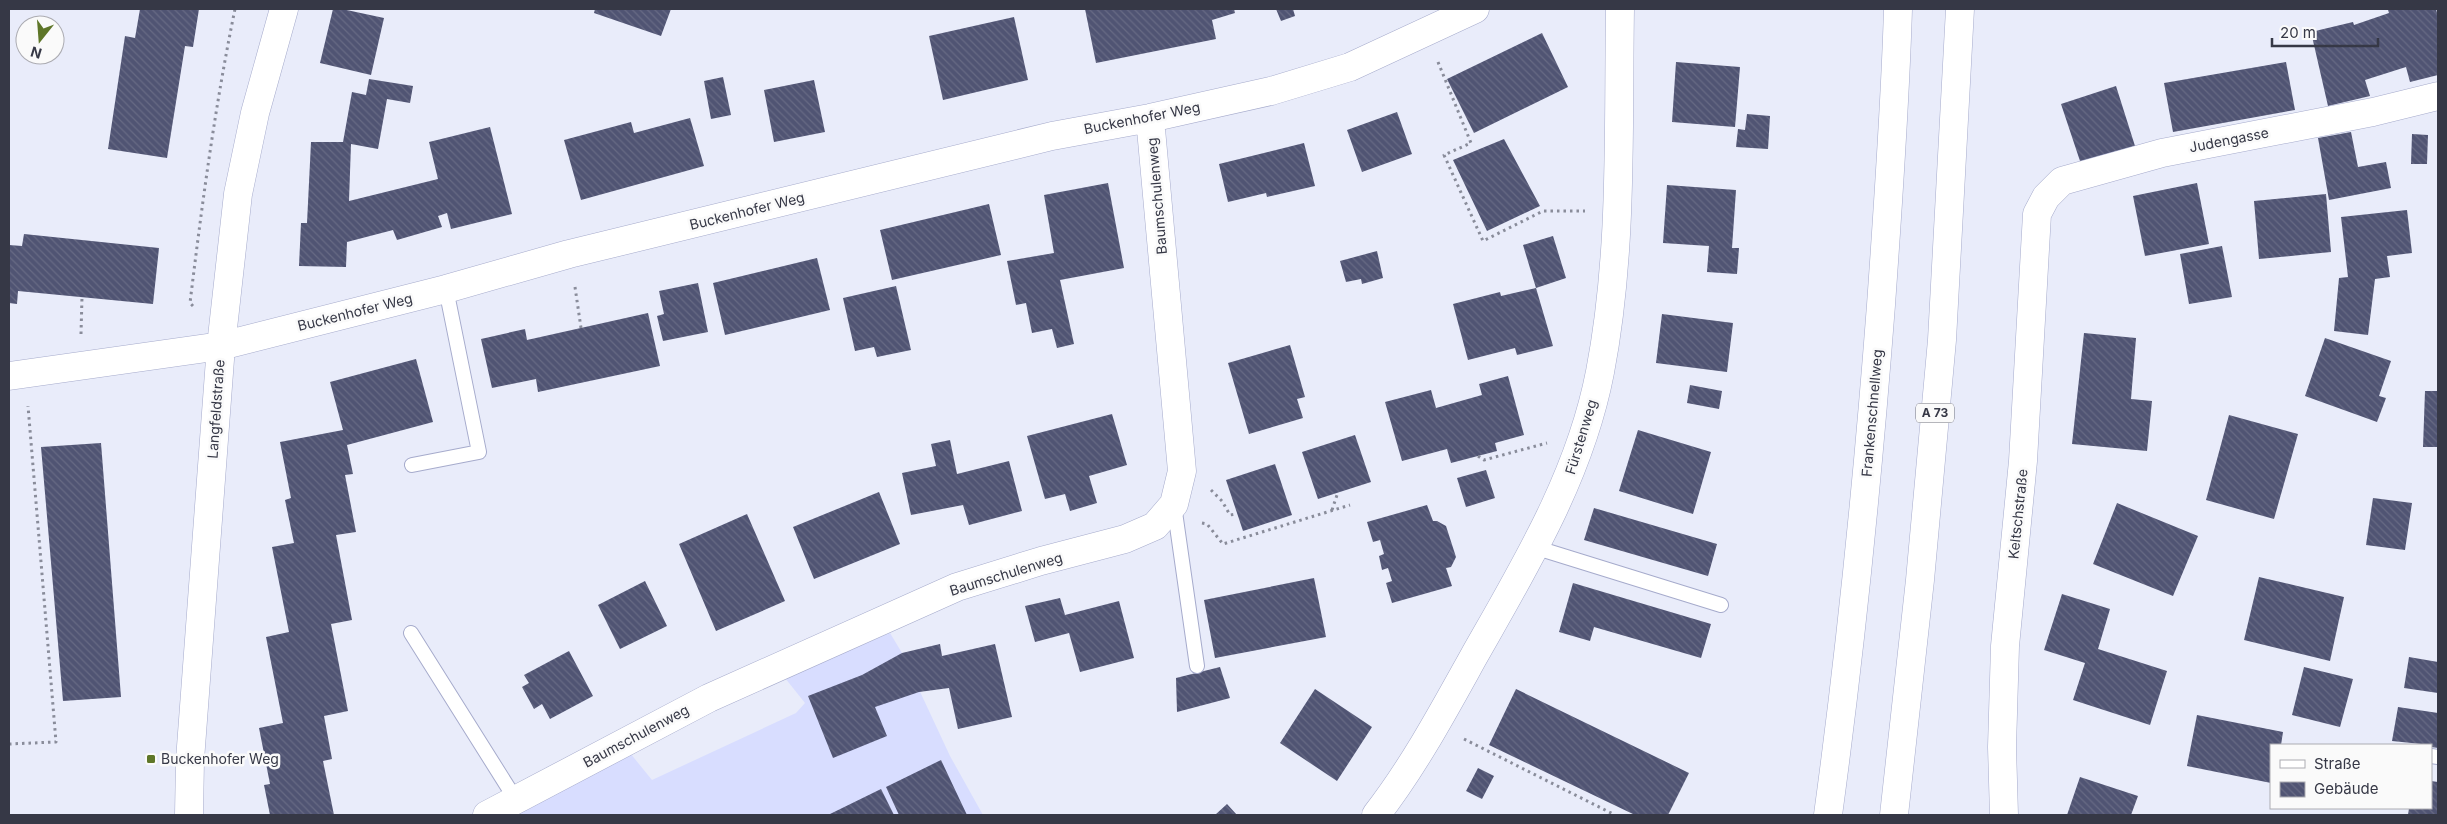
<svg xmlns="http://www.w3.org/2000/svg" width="2447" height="824" font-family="Inter,sans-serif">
<defs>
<pattern id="building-back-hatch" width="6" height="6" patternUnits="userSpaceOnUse" patternTransform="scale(1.25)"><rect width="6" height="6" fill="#505473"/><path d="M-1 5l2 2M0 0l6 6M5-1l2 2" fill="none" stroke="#676a84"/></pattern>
</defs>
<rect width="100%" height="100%" fill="#e9ecfa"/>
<path fill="#d8ddff" d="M890 633 902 653 950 756 983 815H518L630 753 652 780 796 713 805 703 785 678Z"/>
<path fill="url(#building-back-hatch)" d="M140 9H199L193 47 185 46 167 158 108 149 125 36 135 38Z
M333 9H342L384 18 371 75 320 63Z
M595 9H671L661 36 594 13Z
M1085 9H1234L1235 13 1212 20 1216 39 1096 63Z
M1276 9H1293L1295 16 1281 21Z
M2391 9H2436L2438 17V75L2410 82 2406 67 2365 80 2370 96 2328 106 2311 32 2353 22 2354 25 2389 13 2388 10Z
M1014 17 1028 80 943 100 929 36Z
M1542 33 1568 87 1474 133 1447 79Z
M1676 62 1740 67 1735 127 1672 122Z
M2286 62 2295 110 2173 132 2164 83Z
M723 77 731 115 711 119 704 81Z
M369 79 413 86 410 103 387 99 378 149 351 144 349 201 438 179 429 142 490 127 512 214 451 229 447 213 438 216 442 227 397 240 393 230 347 242 346 267 299 266 301 223H307L311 142H343L352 92 366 95Z
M814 80 825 132 774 142 764 90Z
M2116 86 2135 146 2081 164 2061 104Z
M1397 112 1412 154 1362 172 1347 130Z
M1747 114 1770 116 1768 149 1736 147 1738 129 1745 130Z
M690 118 704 166 581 200 564 140 631 122 634 133Z
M2351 132 2358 167 2386 162 2391 188 2329 200 2318 138Z
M2412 134 2428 135 2427 164H2411Z
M1504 139 1540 206 1487 231 1453 160Z
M1304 143 1315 186 1267 197 1266 193 1228 202 1219 164Z
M1108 183 1124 268 1060 280 1074 344 1057 348 1052 329 1032 333 1026 303 1016 305 1007 261 1054 253 1044 195Z
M2197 183 2209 244 2145 256 2133 196Z
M1667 185 1736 190 1732 248H1739L1737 274 1707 272 1709 246 1663 243Z
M2326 194 2331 252 2259 259 2254 201Z
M989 204 1001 255 892 280 880 230Z
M2407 210 2412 253 2387 256 2390 277 2375 279 2368 335 2334 331 2339 278 2348 277 2341 217Z
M24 234 159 248 153 304 18 291 17 304 9 303V245L22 246Z
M1553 236 1566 278 1536 288 1523 245Z
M2222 246 2232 297 2189 304 2180 254Z
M1377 251 1383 278 1362 284 1361 279 1346 282 1340 261Z
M817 258 830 310 725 335 713 283Z
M698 283 708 332 663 341 657 316 664 314 659 291Z
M896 286 911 350 877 357 874 347 855 351 843 298Z
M1536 288 1553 346 1517 355 1515 348 1468 360 1453 304 1500 292 1501 296Z
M648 313 660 366 538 392 536 379 492 388 481 339 525 329 527 340Z
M1662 314 1733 323 1727 372 1656 363Z
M2084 333 2136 338 2131 399 2152 401 2147 451 2072 444Z
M2325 338 2391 361 2379 396 2386 398 2377 422 2305 396Z
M1290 345 1305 397 1297 399 1303 418 1249 434 1228 363Z
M416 359 433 422 347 445 353 474 345 475 356 532 336 535 352 620 331 624 348 711 324 716 332 759 323 761 334 815H270L264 785 270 784 259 728 283 723 266 637 289 632 272 547 294 543 285 500 291 498 280 442 343 430 330 382Z
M1508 376 1524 435 1495 443 1497 451 1451 463 1447 449 1402 461 1385 402 1431 390 1436 408 1482 395 1479 384Z
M1690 385 1722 391 1719 409 1687 403Z
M2425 391H2438V447H2423Z
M1112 414 1127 465 1089 476 1097 503 1070 511 1065 494 1045 499 1027 436Z
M2229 415 2298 434 2274 519 2206 500Z
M1638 430 1711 452 1693 514 1619 491Z
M1355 435 1371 482 1318 499 1302 452Z
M950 440 957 474 1009 461 1022 511 969 525 963 505 911 515 902 473 936 466 931 444Z
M101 443 121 697 63 701 41 447Z
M1275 464 1292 515 1243 531 1226 480Z
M1486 470 1495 498 1466 507 1457 478Z
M879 492 900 544 814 579 793 527Z
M2373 498 2412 503 2405 550 2366 545Z
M2117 503 2198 536 2173 596 2093 564Z
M1427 505 1433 521H1437L1446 526 1456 557 1451 567 1446 568 1452 586 1392 603 1386 583 1392 581 1388 568 1382 570 1379 556 1384 554 1380 540 1373 542 1367 522Z
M1594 508 1717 544 1708 576 1584 540Z
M747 514 785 601 716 631 679 544Z
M2259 577 2344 597 2330 661 2244 640Z
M1314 578 1326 637 1215 658 1204 600Z
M645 581 667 626 620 649 598 605Z
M1573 583 1711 624 1701 658 1594 627 1590 641 1559 632Z
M2062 594 2110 609 2098 649 2167 671 2150 725 2073 700 2085 663 2044 650Z
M1060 598 1065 615 1119 601 1134 658 1080 672 1069 633 1035 642 1025 606Z
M940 644 942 656 995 644 1012 717 958 729 949 688 919 692 875 707 887 736 833 758 808 696 862 675 902 653Z
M569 651 593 696 550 719 542 704 534 709 522 687 529 683 524 675Z
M2409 657 2438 662V693L2404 688Z
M1220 667 1230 698 1177 712 1176 678Z
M2304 667 2353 679 2340 727 2292 715Z
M1315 689 1372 727 1337 781 1280 743Z
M1516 689 1689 773 1668 815H1635L1489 745Z
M2398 707 2438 713V748L2431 747V745L2392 741Z
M2197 715 2283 732 2281 745H2271V783L2187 766Z
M941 760 967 815H899L886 787Z
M1478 768 1494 776 1482 799 1466 791Z
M2080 777 2138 796 2131 815H2067Z
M2431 781 2438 782V815H2408L2409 808H2431Z
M881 789 894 815 830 814Z
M1227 804 1237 815H1215Z"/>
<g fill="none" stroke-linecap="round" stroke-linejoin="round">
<defs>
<path id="service" d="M412 465 479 452 446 289
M1174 505 1197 666
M1534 547 1721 605
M411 633 516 800
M2431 756 2438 757"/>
<path id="minor" d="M9 376 221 346 446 289 569 254 1052 136 1150 118 1271 91 1350 67 1475 9
M189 815 190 760 221 346 238 194 255 113 284 9
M487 815 709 698 957 587 1041 561 1125 539 1155 526 1174 504 1182 471 1150 118
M1376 815C1414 766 1444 710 1474 656 1525 566 1580 476 1600 372 1623 253 1618 129 1620 9
M2004 815 2002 747 2005 646 2023 461 2037 214 2046 197 2062 181 2162 153 2373 112 2438 96"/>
<path id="motorway" d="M1828 815C1851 646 1868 476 1881 305 1888 207 1895 108 1898 9
M1894 815 1920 580 1942 340 1960 9"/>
</defs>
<use href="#service" stroke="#a6abcc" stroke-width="16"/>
<use href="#minor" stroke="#a6abcc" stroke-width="29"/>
<use href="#motorway" stroke="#a6abcc" stroke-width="29"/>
<path stroke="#898c9a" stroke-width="3" stroke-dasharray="2.5 4" stroke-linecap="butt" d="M1438 62 1471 143 1444 155 1483 241 1543 211H1585
M575 287 581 328
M193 306 190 303C202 204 215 106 235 9
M81 334 82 297
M1478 456 1484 460 1547 443
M1211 490 1222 501 1230 515 1237 514
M1332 510 1338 492
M1202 523 1207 524 1223 544 1350 505
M1464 739 1615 815
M9 744 56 742 28 406"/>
<use href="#service" stroke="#fff" stroke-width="14"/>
<use href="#minor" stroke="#fff" stroke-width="28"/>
<use href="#motorway" stroke="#fff" stroke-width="28"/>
</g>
<rect fill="#5e7628" stroke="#fafafa" stroke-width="2" x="146" y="754" width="10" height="10" rx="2.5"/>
<g text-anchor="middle" stroke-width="5" stroke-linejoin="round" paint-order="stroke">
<rect fill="#fafafa" stroke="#71727c" stroke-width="1" x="1916" y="403.5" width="38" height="19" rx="4"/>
<g font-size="12" font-weight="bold" fill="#363846">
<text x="1935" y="417">A 73</text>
</g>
<g font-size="14" fill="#363846" stroke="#fafafa">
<text transform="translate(1142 118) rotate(-11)" y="5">Buckenhofer Weg</text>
<text transform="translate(2229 140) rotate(-11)" y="5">Judengasse</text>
<text transform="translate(1157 196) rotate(-95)" y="5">Baumschulenweg</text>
<text transform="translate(747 211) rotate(-14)" y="5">Buckenhofer Weg</text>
<text transform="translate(355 312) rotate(-14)" y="5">Buckenhofer Weg</text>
<text transform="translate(216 409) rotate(-86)" y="5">Langfeldstraße</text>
<text transform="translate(1872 413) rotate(-85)" y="5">Frankenschnellweg</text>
<text transform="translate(1581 437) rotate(-73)" y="5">Fürstenweg</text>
<text transform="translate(2018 514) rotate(-84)" y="5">Keltschstraße</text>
<text transform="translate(1006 574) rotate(-17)" y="5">Baumschulenweg</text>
<text transform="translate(636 736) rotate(-28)" y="5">Baumschulenweg</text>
</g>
<g font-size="14" fill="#363846" stroke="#fafafa" text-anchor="start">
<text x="161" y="764">Buckenhofer Weg</text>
</g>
</g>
<rect width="2447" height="824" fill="none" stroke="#363846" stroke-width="20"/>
<rect x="2270" y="744" width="162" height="65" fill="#fafafa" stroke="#acacb2"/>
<rect x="2280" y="760" width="25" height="8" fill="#ffffff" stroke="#acacb2"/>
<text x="2314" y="769" font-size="15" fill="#363846">Straße</text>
<rect x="2280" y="782" width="25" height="15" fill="url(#building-back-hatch)" stroke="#acacb2"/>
<text x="2314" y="794" font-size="15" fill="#363846">Gebäude</text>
<g transform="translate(40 40) rotate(197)"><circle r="24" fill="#fafafa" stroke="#acacb2"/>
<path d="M0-4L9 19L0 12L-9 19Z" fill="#5e7628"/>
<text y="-8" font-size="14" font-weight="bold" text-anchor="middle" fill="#363846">N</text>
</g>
<path d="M2272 38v8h106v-8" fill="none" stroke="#363846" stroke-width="2.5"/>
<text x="2280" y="38" font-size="15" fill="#363846" stroke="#fafafa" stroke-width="4" paint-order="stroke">20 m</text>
</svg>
